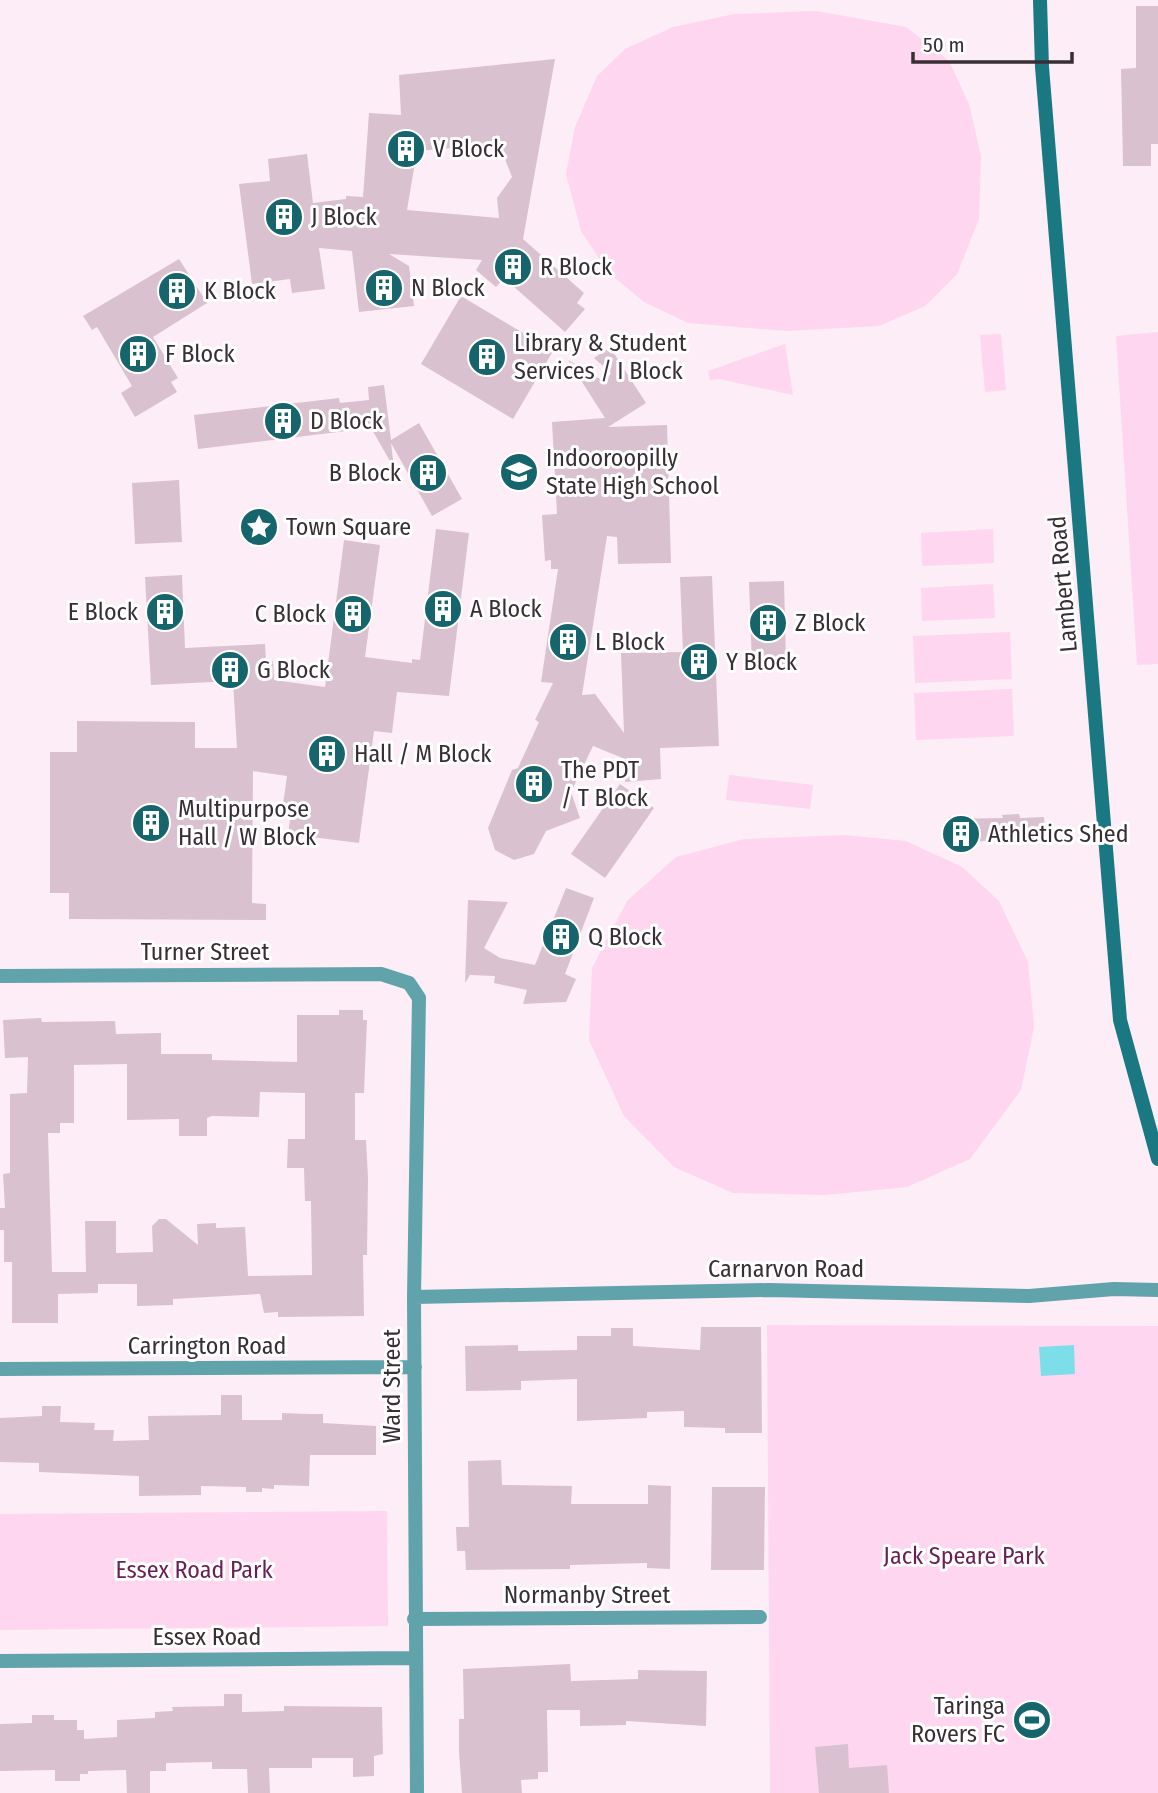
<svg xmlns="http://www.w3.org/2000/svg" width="1158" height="1793" font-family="'Fira Sans Condensed',sans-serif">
<rect width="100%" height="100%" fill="#fdedf7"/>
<path fill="#fed6ef" d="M816 11 906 27 949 61 969 104 981 156 979 219 957 274 925 306 879 326 787 331 688 323 644 302 608 272 581 231 566 174 575 127 597 76 625 49 673 27 734 14Z
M1158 332V664L1137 665 1116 336Z
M1001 334 1006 390 985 392 980 335Z
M785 344 793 395 719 379 710 380 708 371Z
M993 529 994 563 922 566 921 533Z
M993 584 995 618 922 621 921 588Z
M1010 632 1012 679 915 683 913 636Z
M1012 689 1014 736 916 740 914 693Z
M729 775 813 785 810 809 726 800Z
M845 835 906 841 962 867 999 901 1028 962 1034 1027 1021 1090 970 1159 907 1187 826 1195 733 1193 674 1167 624 1116 589 1040 592 968 627 901 676 857 744 839Z
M767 1325 1158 1326V1793H770Z
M387 1511 388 1626 0 1630V1514Z"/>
<path fill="#7ddee9" d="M1074 1345 1075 1374 1041 1376 1039 1347Z"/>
<path fill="#dac1d0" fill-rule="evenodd" d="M1136 6H1158V144H1151V166H1123L1121 69 1136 68Z
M555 59 523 239 584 293 577 303 585 309 565 332 504 278 496 287 476 270 482 260 389 254 409 266 414 306 359 312 352 251 319 248 325 289 292 293 290 279 252 284 239 184 270 181 268 159 307 154 313 203 346 199V196L363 197 369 113 401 115 399 75ZM499 144 512 177 497 198 499 218 407 210 417 151Z
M179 259 207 303 153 337 178 378 171 382 177 392 135 417 121 393 132 386 97 327 92 330 83 316Z
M461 296 553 351 513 419 421 364Z
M610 347 646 403 608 427 667 425 671 563 618 564 617 537 607 536 582 695 595 694 624 733 621 653 683 652 680 577 712 576 719 746 660 748 661 779 625 782V759L593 746 571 792 580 818 546 831 534 854 514 860 495 850 488 828 512 770 518 768 539 722 535 720 553 683 541 682 558 569H551V560L545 561 542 515 557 514 552 422 605 418 568 360 605 382 611 373 594 358Z
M384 385 391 440 419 423 462 499 432 516 391 443 394 468 371 428 198 449 194 415 339 398 340 403 369 400 368 387Z
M179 480 182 542 135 544 132 483Z
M436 529 469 533 449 696 397 692 392 733 374 731 359 843 288 834 292 806 283 804 287 776 253 771 252 903 266 904V920L69 919V893H50V752H77V721L195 722V748H237L233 681 151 685 145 577 182 575 185 648 265 644 266 661H273L274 680 325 687 344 540 380 545 365 657 412 663V659L420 660Z
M784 581 786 664 752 666 749 582Z
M620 784 654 808 605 878 571 854Z
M1019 814 1020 818 1044 817 1045 831 997 835V840L972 842V849H951L950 819 1003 818 1002 815Z
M566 888 594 898 565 974 576 979 566 1002 523 1004 527 990 494 983 495 976 470 975 465 983 468 900 508 902 484 948 500 958 535 965Z
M339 1010H363V1020H367L364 1093H355V1140H366L368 1178 367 1255H363L364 1316 278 1317V1312L264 1313 260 1294 173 1299V1305L137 1306V1284H98V1293L58 1294V1323H12V1262H4V1230H0V1208H5L3 1174 10 1173V1094L27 1093 28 1057 5 1058 3 1020 41 1018 42 1022 115 1021 116 1034 161 1033V1054H212V1060L297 1062V1015H339ZM127 1064V1120L179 1119V1136H207V1118L212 1116 259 1117 260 1092 305 1093V1139H288L287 1168H304L305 1201H311L312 1275 248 1276 245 1227 216 1228V1223L197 1224 198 1245 166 1219H159L152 1226 153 1252 116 1253V1221H85L86 1272H52L48 1133H60V1123H74V1065Z
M701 1327H761L762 1433H725V1428L684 1427V1411L647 1412V1418L577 1421V1379L521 1381V1390L466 1391 465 1346 518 1345V1351L577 1350V1336H611V1328H633V1346L700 1350Z
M221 1395H242V1420H282V1413L310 1414H323V1423L376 1426V1455H310L309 1486 274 1485V1489L262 1488V1492H246V1487L201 1486V1495L139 1496V1476L39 1472V1463L0 1462V1418L42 1416V1406H61L60 1422 95 1423 94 1430H114L113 1441 149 1440 148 1416 221 1415Z
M501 1460 502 1485 572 1486 571 1504H648V1485L671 1486 670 1569 647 1568V1563L570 1565V1569L466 1570 465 1551H457L456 1527H469L468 1461Z
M712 1487H765L764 1570H711Z
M570 1664 571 1681 638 1679V1670L707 1671 706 1726 626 1721V1725L580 1726V1710H547L548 1772H538V1779L521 1780 522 1793H462L459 1752V1719H464L463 1669Z
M224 1694H242V1712L284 1711V1706L382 1707 383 1754 374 1756V1776L353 1777V1758H312V1768H269L270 1793H248L247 1769H212V1762L166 1763V1771H150V1793H127L126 1770 88 1771V1774H80V1781H55V1770L0 1771V1724L32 1723V1715H54V1720H77V1730H84V1739L117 1737V1720L155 1718V1712L173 1711 172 1707 224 1706Z
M848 1744 849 1768 887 1765 889 1793H819L815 1747Z"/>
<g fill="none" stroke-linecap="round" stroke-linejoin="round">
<path stroke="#60a3ab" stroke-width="14" d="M0 976 381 974 409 983 419 998 414 1297 417 1793
M414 1297 769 1290 1029 1296 1114 1289 1158 1290
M0 1369 415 1367
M414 1619 760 1617
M0 1661 414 1658"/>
<path stroke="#1a7882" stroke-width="14" d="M1040 0 1042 67 1120 1020 1158 1159"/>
</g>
<defs>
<symbol id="building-disc" viewBox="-11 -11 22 22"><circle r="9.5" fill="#17656c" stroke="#fff"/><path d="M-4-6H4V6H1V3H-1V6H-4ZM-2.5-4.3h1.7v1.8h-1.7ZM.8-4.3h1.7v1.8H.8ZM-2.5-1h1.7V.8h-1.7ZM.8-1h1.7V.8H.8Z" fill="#fff"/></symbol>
<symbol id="school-disc" viewBox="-11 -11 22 22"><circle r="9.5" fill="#17656c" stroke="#fff"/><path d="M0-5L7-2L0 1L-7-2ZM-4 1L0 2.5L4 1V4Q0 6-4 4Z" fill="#fff"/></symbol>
<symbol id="sight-disc" viewBox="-11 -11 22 22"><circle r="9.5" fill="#17656c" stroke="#fff"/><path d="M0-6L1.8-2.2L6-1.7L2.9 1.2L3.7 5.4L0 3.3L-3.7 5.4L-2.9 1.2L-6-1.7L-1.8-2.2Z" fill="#fff"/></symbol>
<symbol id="stadium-disc" viewBox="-11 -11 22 22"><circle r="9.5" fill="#17656c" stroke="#fff"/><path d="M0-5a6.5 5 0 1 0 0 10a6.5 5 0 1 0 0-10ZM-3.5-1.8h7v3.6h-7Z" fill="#fff"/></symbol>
</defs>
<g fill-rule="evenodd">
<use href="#building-disc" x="384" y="127" width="44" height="44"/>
<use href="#building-disc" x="262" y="195" width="44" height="44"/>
<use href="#building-disc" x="491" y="245" width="44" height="44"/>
<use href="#building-disc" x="362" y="266" width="44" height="44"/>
<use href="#building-disc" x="155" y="269" width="44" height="44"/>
<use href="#building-disc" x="116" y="332" width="44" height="44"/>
<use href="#building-disc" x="465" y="335" width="44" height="44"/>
<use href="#building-disc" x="261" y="399" width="44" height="44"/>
<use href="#school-disc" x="497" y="450" width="44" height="44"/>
<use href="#building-disc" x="406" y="451" width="44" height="44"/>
<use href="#sight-disc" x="237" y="505" width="44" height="44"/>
<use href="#building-disc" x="421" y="587" width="44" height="44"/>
<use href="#building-disc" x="143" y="590" width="44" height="44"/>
<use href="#building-disc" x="331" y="592" width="44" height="44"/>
<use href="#building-disc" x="746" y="601" width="44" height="44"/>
<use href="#building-disc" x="546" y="620" width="44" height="44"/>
<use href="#building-disc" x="677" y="640" width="44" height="44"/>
<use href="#building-disc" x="208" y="648" width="44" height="44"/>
<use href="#building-disc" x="305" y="732" width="44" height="44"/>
<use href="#building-disc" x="512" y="762" width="44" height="44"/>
<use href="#building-disc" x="129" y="801" width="44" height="44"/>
<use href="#building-disc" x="939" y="812" width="44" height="44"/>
<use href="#building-disc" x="539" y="915" width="44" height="44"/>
<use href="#stadium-disc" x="1010" y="1698" width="44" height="44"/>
</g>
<g text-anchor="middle" stroke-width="6" stroke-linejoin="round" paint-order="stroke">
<g font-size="24" fill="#382f35" stroke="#fff" text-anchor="start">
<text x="433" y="157">V Block</text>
<text x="311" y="225">J Block</text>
<text x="540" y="275">R Block</text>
<text x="411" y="296">N Block</text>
<text x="204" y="299">K Block</text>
<text x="514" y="351">Library &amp; Student<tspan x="514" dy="28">Services / I Block</tspan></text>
<text x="165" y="362">F Block</text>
<text x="310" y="429">D Block</text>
<text x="546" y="466">Indooroopilly<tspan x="546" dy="28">State High School</tspan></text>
<text x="401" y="481" text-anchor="end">B Block</text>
<text x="286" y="535">Town Square</text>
<text x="470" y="617">A Block</text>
<text x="138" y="620" text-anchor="end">E Block</text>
<text x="326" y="622" text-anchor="end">C Block</text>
<text x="795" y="631">Z Block</text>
<text x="595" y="650">L Block</text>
<text x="726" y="670">Y Block</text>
<text x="257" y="678">G Block</text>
<text x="354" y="762">Hall / M Block</text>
<text x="561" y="778">The PDT<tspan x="561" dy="28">/ T Block</tspan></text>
<text x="178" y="817">Multipurpose<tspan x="178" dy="28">Hall / W Block</tspan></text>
<text x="988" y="842">Athletics Shed</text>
<text x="588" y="945">Q Block</text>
<text x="1005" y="1714" text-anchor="end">Taringa<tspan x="1005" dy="28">Rovers FC</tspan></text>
</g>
<g font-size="24" fill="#382f35" stroke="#fff">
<text transform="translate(1063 584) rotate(-95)" y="8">Lambert Road</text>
<text x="205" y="960">Turner Street</text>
<text x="786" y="1277">Carnarvon Road</text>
<text x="207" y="1354">Carrington Road</text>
<text transform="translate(392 1386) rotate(-90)" y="8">Ward Street</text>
<text x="587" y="1603">Normanby Street</text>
<text x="207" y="1645">Essex Road</text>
</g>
<g font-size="24" fill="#691f55" stroke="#fff">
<text x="964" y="1564">Jack Speare Park</text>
<text x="194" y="1578">Essex Road Park</text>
</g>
</g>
<path d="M913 52v10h159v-10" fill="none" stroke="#382f35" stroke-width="3.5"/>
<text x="923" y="52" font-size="21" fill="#382f35" stroke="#ffffff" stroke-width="5" paint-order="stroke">50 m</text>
</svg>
